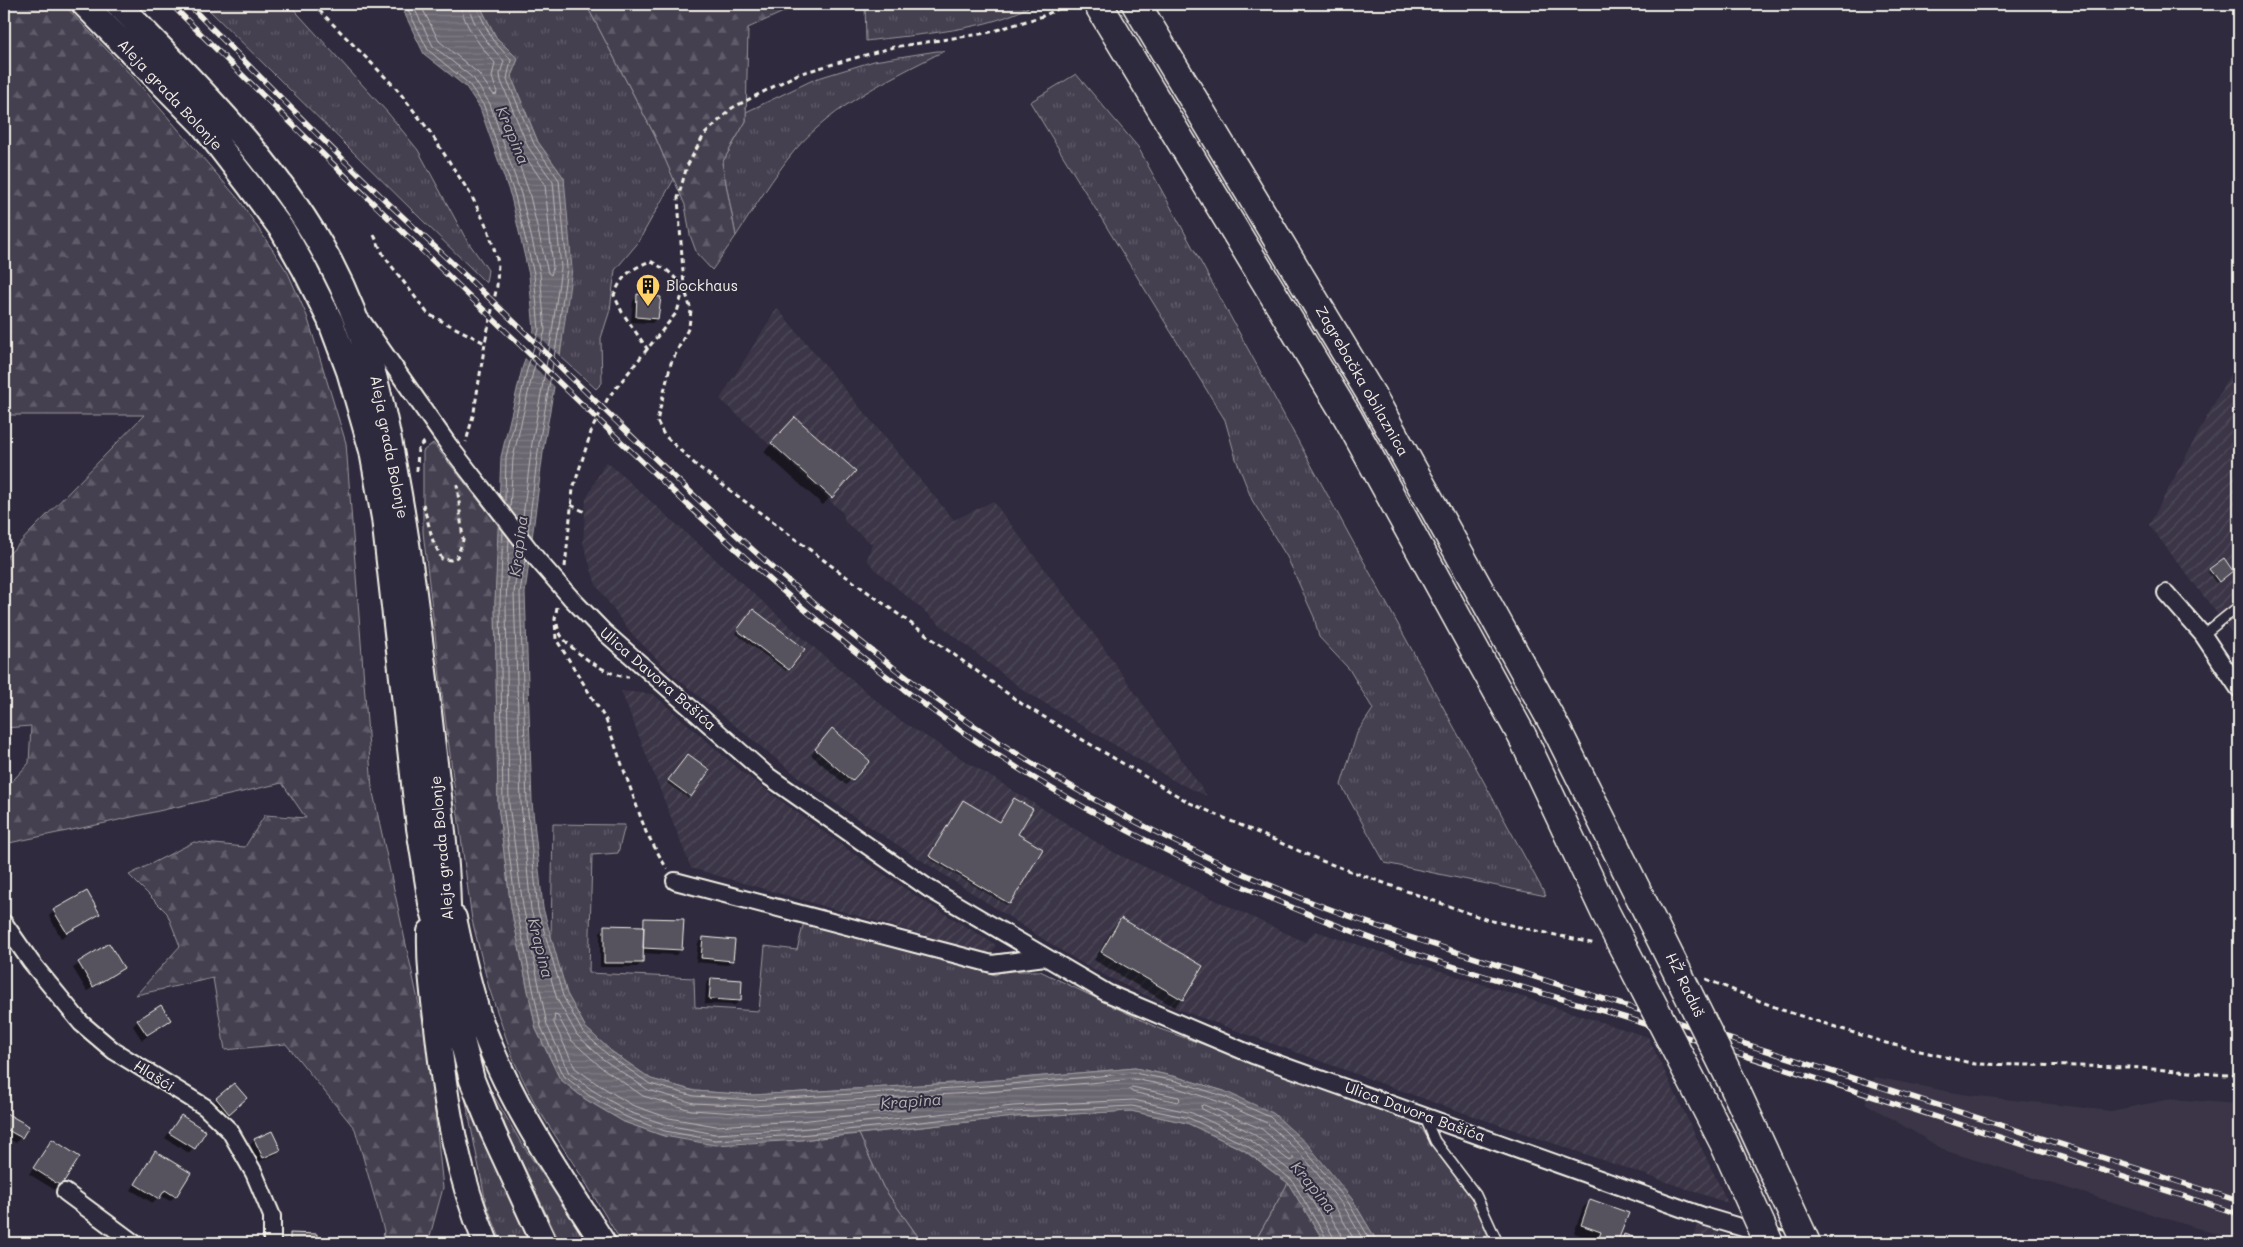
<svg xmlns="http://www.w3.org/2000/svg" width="2243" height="1247" font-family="Mali,sans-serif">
<defs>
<pattern id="industrial-furrows" width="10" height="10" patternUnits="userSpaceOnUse" patternTransform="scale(1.25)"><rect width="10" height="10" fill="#3b3647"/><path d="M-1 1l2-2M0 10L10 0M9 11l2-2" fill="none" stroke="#4e4a59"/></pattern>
<pattern id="grass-tufts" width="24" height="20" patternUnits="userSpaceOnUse" patternTransform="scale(1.25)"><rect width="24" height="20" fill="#454050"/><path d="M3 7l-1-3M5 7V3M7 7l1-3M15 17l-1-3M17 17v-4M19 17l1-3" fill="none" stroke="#605c69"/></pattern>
<pattern id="forest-firs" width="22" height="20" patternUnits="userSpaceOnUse" patternTransform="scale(1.25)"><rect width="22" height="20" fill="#454050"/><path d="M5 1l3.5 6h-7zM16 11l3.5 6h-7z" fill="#605c69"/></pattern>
<pattern id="water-rules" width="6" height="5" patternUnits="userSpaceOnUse" patternTransform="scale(1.25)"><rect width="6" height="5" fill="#6a6670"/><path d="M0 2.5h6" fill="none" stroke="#807c84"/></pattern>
</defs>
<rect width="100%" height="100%" fill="#2f2a3d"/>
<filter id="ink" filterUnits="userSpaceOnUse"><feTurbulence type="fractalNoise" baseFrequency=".02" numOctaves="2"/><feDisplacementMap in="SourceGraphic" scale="10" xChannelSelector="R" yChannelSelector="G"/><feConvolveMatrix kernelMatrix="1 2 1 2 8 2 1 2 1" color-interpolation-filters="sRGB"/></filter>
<g filter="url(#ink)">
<path fill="#3b3647" d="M1875 1077 1961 1094 2111 1111 2171 1099 2239 1104V1241L1946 1151 1865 1103Z"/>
<path fill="url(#industrial-furrows)" d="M777 308 954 520 993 501 1099 641 1207 796 1178 783 1023 690 943 627 877 571 867 560 872 544 845 522 843 513 720 399Z
M2239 357V642L2149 525Z
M606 461 803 638 898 719 1109 850 1305 942 1315 931 1648 1037 1728 1203 1438 1104 1161 1003 1088 967 1051 944 853 816 796 775 674 676 629 631 596 585 583 543 586 499Z
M621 691 653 694 742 772 847 849 916 896 996 945 991 954 691 868Z
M1699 1223 1742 1243H1692Z"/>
<path fill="url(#grass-tufts)" stroke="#9c989c" d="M203 4H289L388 113 418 150 466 239 488 270 486 283Z
M479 4H586L654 134 674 179 637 244 615 270 610 310 601 338 602 383 596 389 560 356 562 341 564 178 538 142 511 76 518 59 496 37Z
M865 4H1034C989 31 918 34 866 41Z
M937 51H944C891 78 835 104 795 150 773 177 755 207 736 236L722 163 746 121V112L815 79 874 61Z
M1076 74 1138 147 1546 896 1385 863 1341 785 1357 733 1373 709 1349 669 1319 637 1314 617 1287 557 1252 500 1236 459 1225 420 1030 102Z
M553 824 625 825 618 853 592 855 589 973 694 978 695 1007 759 1011 765 946 797 950 805 918 995 975 1003 971H1040L1160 1029 1416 1120 1440 1157 1472 1199 1491 1243H1378L1352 1199 1224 1091 1177 1077 1135 1068 987 1081 753 1095 695 1091 651 1079 611 1051 586 1028 567 994 551 938Z
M490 1089 520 1141 589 1243H560L510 1137Z
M465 1097 531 1243H502L486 1203Z
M1131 1111 1187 1123 1243 1150 1288 1183 1254 1243H919L921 1241 883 1187 859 1134 1014 1117Z"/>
<path fill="url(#forest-firs)" stroke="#9c989c" d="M4 4H63L134 78 240 201 288 273 307 316 346 443 372 788 428 1046 443 1188 428 1243H382L384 1231 355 1129 286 1044 225 1050 213 978 136 995 180 946 167 913 129 875 194 842 245 847 265 815 306 818 282 783 101 824 4 844V790L29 763 31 726 4 728V559L144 415H4Z
M586 4H793L792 8 748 28 746 121 722 163 736 236 712 270 697 254 690 235 685 205 654 134Z
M433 443 499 526 495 603 498 805 511 908 536 1029 560 1079 585 1099 624 1122 664 1136 800 1140 859 1134 883 1187 921 1241 919 1243H622L584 1180 536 1106 514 1061 489 988 472 920 443 702 423 532V451Z
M1288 1183 1325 1243H1254Z"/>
<path fill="url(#water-rules)" stroke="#a19ea0" d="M400 4H479L496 37 518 59 511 76 538 142 564 178 572 269 562 341 544 445 525 593 532 802 543 908 567 994 586 1028 611 1051 651 1079 695 1091 753 1095 987 1081 1135 1068 1177 1077 1224 1091 1273 1113 1309 1146 1352 1199 1378 1243H1325L1288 1183 1244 1150 1187 1123 1131 1111 1014 1117 800 1140 715 1145 664 1136 624 1122 585 1099 560 1079 536 1029 511 908 498 805 495 603 501 457 522 369 534 330 529 275 511 197 480 108 466 87 424 54Z"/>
<path fill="#2f2a3d" d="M531 330 562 358 556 388 523 356Z"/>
<path fill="#0007" d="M638 296 657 318 652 323 631 322 633 301Z
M788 426 854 471 823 505 764 452Z
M2210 570 2230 573 2216 583 2208 572Z
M751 612 803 649 786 671 735 633Z
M828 735 868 761 846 785 811 755Z
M686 757 690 796 688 798 667 783Z
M963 801 1016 834 1009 903 1007 905 928 858Z
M54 911 98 914 61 938 49 916Z
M1122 919 1202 967 1182 999 1174 1007 1094 960 1114 927Z
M645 920 681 950 676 955 642 953V962L637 967H600V932L605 927H640Z
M703 938 732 960 727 965 696 962 698 943Z
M109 945 123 968 87 991 73 968Z
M711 979 740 1000 735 1005 705 1004 706 984Z
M170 1020 142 1040 133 1026 138 1021Z
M217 1099 241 1103 224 1118 212 1104Z
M7 1115 27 1127 16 1143 4 1136V1118Z
M181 1117 204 1132 189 1153 165 1138Z
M255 1140 280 1150 275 1155 258 1162 250 1145Z
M52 1141 60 1185 55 1190 29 1174Z
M155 1153 175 1196 170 1201 160 1195 153 1203 131 1190Z
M1591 1200 1627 1214 1616 1243H1593L1594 1240 1574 1233 1583 1208Z
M291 1234 316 1235 315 1243H285L286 1239Z
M1625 1235 1647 1243H1616Z"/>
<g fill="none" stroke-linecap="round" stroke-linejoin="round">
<path stroke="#bdb9b8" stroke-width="1" d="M405 4 428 50 469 84 484 106 515 196 534 274 539 330 527 370 506 457 505 502
M412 4 433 46 474 79 490 104 521 194 540 273 545 331 533 372 513 458 510 510
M420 4 439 41 479 74 493 94 496 95 497 92 492 77 495 63C482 48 462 24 461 4
M469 4C470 24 491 47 504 61L500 74 501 81 528 147 553 182 561 268 551 339 532 443 522 525
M475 4 492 39 511 60 507 79 534 144 559 180 567 268 557 340 539 444 528 532
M507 122 510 123 522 152 545 185 553 268 551 275 548 273 529 192 505 125Z
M503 531 500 603 503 805 516 907 541 1027 564 1076 588 1095 626 1117 665 1131 715 1140 800 1135 1013 1112 1132 1106 1189 1118 1246 1145 1292 1180 1329 1243
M509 539 506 603 509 805 523 906 547 1025 569 1073 592 1090 629 1112 667 1125 715 1134 799 1129 1013 1106 1134 1100 1192 1113 1250 1140 1297 1176 1333 1236 1335 1243
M519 552 514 593 521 803 531 910 557 999 577 1035 604 1060 648 1090 694 1103 752 1106 987 1092 1134 1079 1174 1087 1220 1102 1267 1123 1301 1154 1343 1205 1365 1243
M525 559 520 593 527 803 538 910 563 996 582 1031 608 1055 650 1084 694 1096 752 1100 987 1086 1134 1073 1176 1081 1223 1096 1270 1117 1305 1150 1348 1202 1372 1243
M555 1015 558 1016 571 1040 601 1067 643 1096 691 1110 753 1114 914 1104 917 1107 915 1109 799 1121 716 1126 669 1118 632 1105 596 1083 575 1068 554 1023Z
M1132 1087 1179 1097 1180 1100 1178 1102 1132 1092 1130 1090Z
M1204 1105 1262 1129 1293 1157V1160L1290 1161 1252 1133 1202 1109 1201 1106Z
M1342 1243 1340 1232 1315 1191 1316 1188H1319L1337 1210 1356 1243"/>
</g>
<path fill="#56525f" stroke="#f4f1e8" d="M637 294 661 297 658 319 636 317Z
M795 417 856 471 832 498 771 443Z
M2224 558 2233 571 2219 582 2209 569Z
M753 609 805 649 789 670 737 630Z
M832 728 870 761 852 781 815 749Z
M688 754 710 770 691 797 668 780Z
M1014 798 1033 809 1018 834 1043 849 1010 904 929 856 963 800 1000 822Z
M87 891 100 914 67 933 53 910Z
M644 918 684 919 682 950 643 948Z
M1121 918 1203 966 1183 1000 1101 952Z
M604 925 644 926 643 963H604Z
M703 937 735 940 733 961 701 958Z
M109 943 124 968 93 987 78 962Z
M711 978 742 980 741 1001 709 999Z
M161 1005 171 1020 147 1035 137 1020Z
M234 1083 247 1098 229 1114 216 1098Z
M6 1113 29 1126 22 1138 4 1128V1118Z
M181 1115 206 1131 195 1149 169 1133Z
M272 1131 281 1150 263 1158 254 1139Z
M52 1139 80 1157 61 1186 33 1168Z
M155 1151 191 1173 176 1197 165 1190 159 1199 135 1184Z
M1590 1199 1629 1213 1617 1243H1597L1601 1232 1581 1225Z
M290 1233 317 1234V1243H290Z
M1624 1234 1650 1243H1621Z"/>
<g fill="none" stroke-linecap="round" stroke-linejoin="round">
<defs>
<path id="lane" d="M2203 635 2239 606
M1424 1116 1435 1141 1476 1195 1498 1243"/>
<path id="street" d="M362 321 450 447
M2166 593 2203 635 2239 689
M571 598 603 631 768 776 928 888 1107 993 1253 1055 1706 1217 1794 1243
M675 881 992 964 1045 957
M4 923 31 962 81 1023 114 1051 205 1107 230 1131 254 1173 272 1216V1243
M65 1192 134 1243"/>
<path id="secondary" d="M84 4 202 124 249 185 283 231 304 268 330 320 349 371 372 451 384 518 419 828 431 903 448 963 455 1012 472 1080 493 1132 544 1243
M118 4C195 84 277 162 330 262 365 328 382 399 395 472 410 552 419 632 429 712 437 787 450 862 448 938
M454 918C461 951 468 985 479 1017 507 1099 557 1171 603 1243
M430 932C429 967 434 1001 438 1035 446 1107 458 1176 486 1243"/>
<path id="highway" d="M1098 4 1348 418 1522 736
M1136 4 1372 396 1557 730"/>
</defs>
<use href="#lane" stroke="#f4f1e8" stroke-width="12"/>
<use href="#street" stroke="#f4f1e8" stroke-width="20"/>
<use href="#secondary" stroke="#f4f1e8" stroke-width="28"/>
<use href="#highway" stroke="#f4f1e8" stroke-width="31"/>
<path stroke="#f4f1e8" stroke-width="3" stroke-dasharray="5 4" stroke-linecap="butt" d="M313 4 396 88 428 129 471 195 488 229 498 262 497 286 485 343 474 412 466 442
M1068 4 1043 16 987 33 894 47 798 74 732 108 704 135 687 166 678 198 684 287 691 310 689 327 671 363 657 421 664 435 696 465 829 564 1022 704 1190 803 1322 861 1488 920 1596 944
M374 235 384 256 428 314 485 343
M648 350 622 312 614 295C623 274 630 270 650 261L668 271 684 287
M417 471 418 447 426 441
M423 504 433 541 442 559 451 560 457 557 463 540 457 484
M571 505 585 512
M565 567 573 489 592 429 608 398 677 312 684 288
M557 607 555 619 556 639 606 720 646 832 667 869
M557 624C558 629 560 635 563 638 576 654 609 677 629 677
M1706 979 1782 1010 1886 1043 1975 1064 2128 1067 2239 1076"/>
<use href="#lane" stroke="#2f2a3d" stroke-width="9"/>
<use href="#street" stroke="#2f2a3d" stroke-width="16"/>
<use href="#secondary" stroke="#2f2a3d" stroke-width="24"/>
<use href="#highway" stroke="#2f2a3d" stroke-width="28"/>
<defs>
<path id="rail" d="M171 4C301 135 434 262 567 390 712 529 857 670 1029 775 1144 845 1269 902 1395 947 1473 975 1552 995 1630 1019 1834 1083 2036 1149 2239 1214
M188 4C253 70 318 136 386 201 437 249 488 296 538 345 674 478 817 620 976 727 1075 794 1187 851 1298 897 1331 910 1366 922 1400 934L2239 1201"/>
</defs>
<use href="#rail" stroke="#f4f1e8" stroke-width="5.5"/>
<use href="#rail" stroke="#2f2a3d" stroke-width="4" stroke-dasharray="11" stroke-linecap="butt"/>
<defs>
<path id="street-bridge" d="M450 447 536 558 571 598"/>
<path id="highway-bridge" d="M1557 730 1730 1078 1806 1243
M1522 736 1605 912 1724 1143 1769 1243"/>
</defs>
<use href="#street-bridge" stroke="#f4f1e8" stroke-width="20" stroke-linecap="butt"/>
<use href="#highway-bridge" stroke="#f4f1e8" stroke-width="31" stroke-linecap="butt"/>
<use href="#street-bridge" stroke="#2f2a3d" stroke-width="16"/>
<use href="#highway-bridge" stroke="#2f2a3d" stroke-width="28"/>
</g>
</g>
<defs>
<symbol id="building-pin" viewBox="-11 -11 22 30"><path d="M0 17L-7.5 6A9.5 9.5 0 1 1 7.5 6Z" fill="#ffd166" stroke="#2f2a3d"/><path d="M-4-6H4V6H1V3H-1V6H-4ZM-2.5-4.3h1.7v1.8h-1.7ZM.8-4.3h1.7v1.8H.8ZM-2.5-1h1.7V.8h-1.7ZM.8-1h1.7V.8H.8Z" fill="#111"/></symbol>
</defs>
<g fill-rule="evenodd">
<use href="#building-pin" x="634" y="272" width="28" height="38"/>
</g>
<g text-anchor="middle" stroke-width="4" stroke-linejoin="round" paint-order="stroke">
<g font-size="15" fill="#f4f1e8" stroke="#2f2a3d">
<text transform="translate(170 95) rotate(47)" y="5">Aleja grada Bolonje</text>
<text transform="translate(1362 381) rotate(60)" y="5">Zagrebačka obilaznica</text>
<text transform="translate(389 447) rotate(79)" y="5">Aleja grada Bolonje</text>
<text transform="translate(658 679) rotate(41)" y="5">Ulica Davora Bašića</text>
<text transform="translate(442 848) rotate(-95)" y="5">Aleja grada Bolonje</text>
<text transform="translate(1685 985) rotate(64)" y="5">HŽ Raduš</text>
<text transform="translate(154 1076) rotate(32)" y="5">Hlašći</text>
<text transform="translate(1415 1112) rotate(20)" y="5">Ulica Davora Bašića</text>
</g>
<g font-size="15" fill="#f4f1e8" stroke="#2f2a3d" text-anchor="start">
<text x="666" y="291">Blockhaus</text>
</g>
<g font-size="16" font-style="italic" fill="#b6b2b2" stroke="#2f2a3d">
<text transform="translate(513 135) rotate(67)" y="6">Krapina</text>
<text transform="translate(518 546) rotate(-83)" y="6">Krapina</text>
<text transform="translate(541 948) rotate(76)" y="6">Krapina</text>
<text transform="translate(911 1101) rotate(-4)" y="6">Krapina</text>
<text transform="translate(1314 1187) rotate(51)" y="6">Krapina</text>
</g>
</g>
<rect width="2243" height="1247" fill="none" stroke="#2f2a3d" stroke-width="20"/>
<rect x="10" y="10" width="2223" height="1227" fill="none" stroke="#f4f1e8" stroke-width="2" filter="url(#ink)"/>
</svg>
